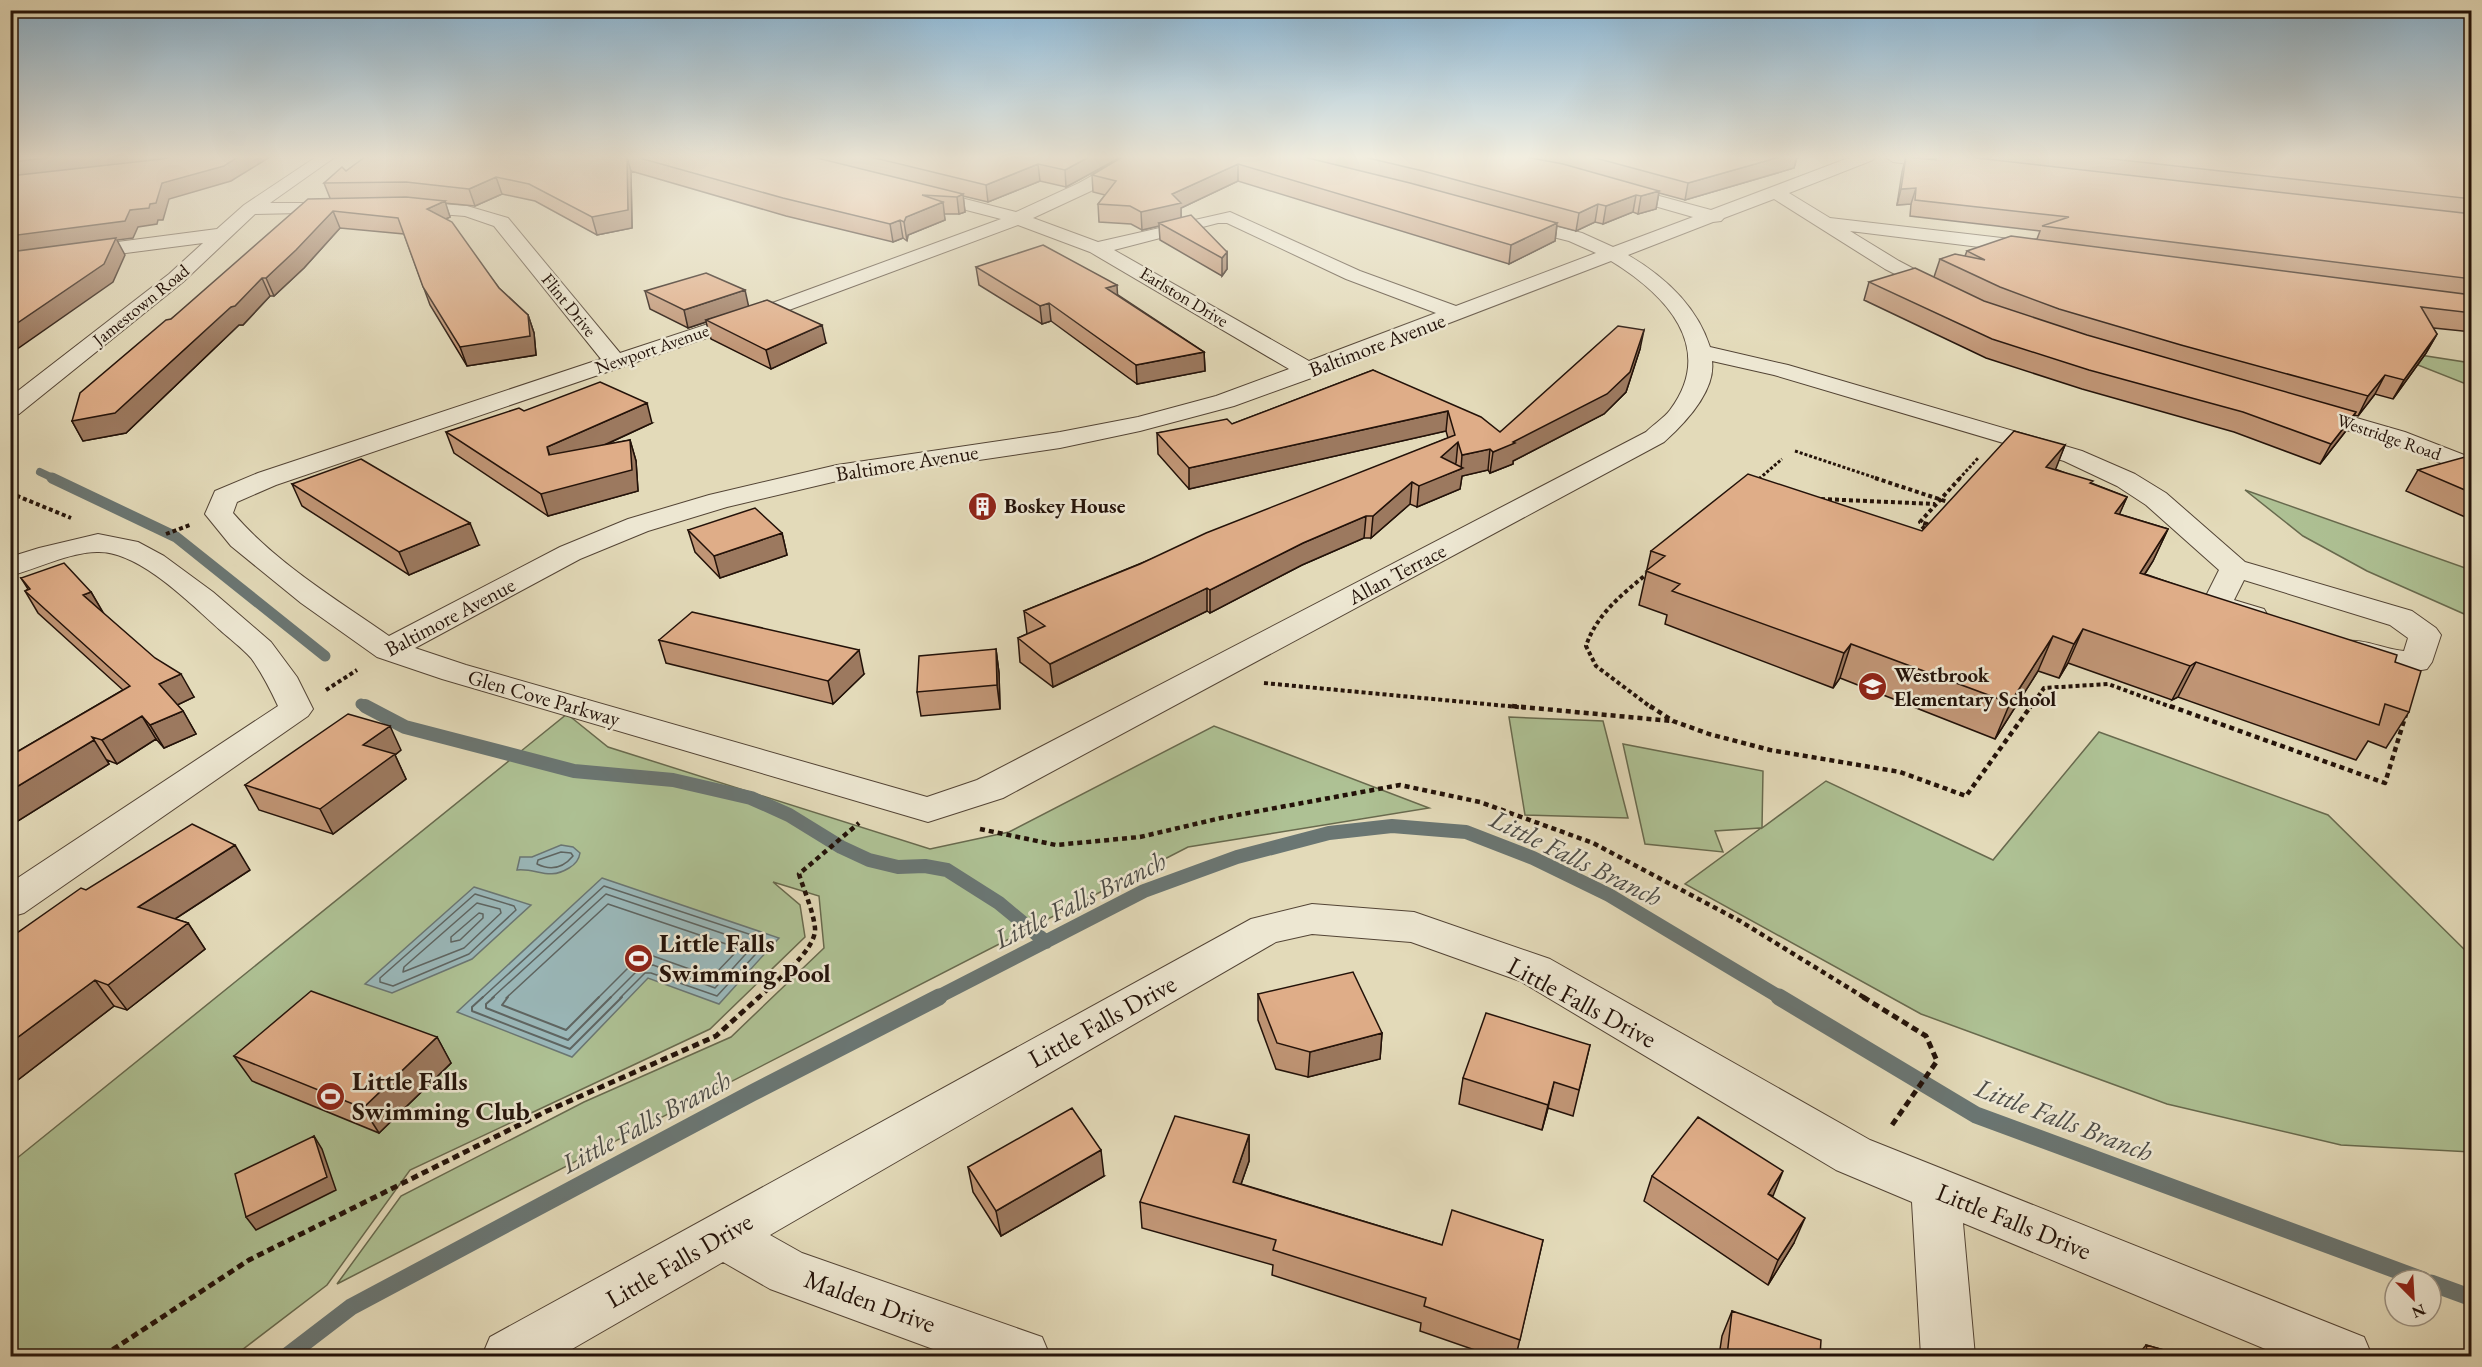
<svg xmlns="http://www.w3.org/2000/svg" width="2482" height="1367" font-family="'EB Garamond',serif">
<rect width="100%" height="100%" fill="#e3dab9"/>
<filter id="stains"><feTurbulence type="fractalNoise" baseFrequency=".00333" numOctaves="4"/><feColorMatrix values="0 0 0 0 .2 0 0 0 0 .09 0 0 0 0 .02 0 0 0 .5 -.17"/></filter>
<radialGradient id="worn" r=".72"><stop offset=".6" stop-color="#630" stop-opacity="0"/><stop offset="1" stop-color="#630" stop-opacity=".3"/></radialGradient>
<path fill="#aec194" stroke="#686a4e" stroke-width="1.5" d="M2375 348 2471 363V386Z
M2245 490 2471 570V617L2367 571 2303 536Z
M567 714 608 747 930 849 1009 832 1214 726 1429 808 1188 847 337 1284 401 1196 584 1102 731 1037 824 948 819 896 773 882 800 905 805 937 710 1029 410 1170 327 1285 234 1356H11V1163Z
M1509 717 1603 721 1628 818 1525 815Z
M2099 732 2328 815 2471 956V1152L2341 1145 2167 1104 1921 1014 1685 884 1761 828 1715 831 1723 852 1645 844 1623 744 1763 771 1762 828 1826 781 1993 860Z"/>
<path fill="#9ab8ba" stroke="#6a7673" stroke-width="1.5" d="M561 845 573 847 580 853C579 860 576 864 569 868 548 881 538 868 517 870L520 857H532Z
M602 878 779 938 719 1004 648 978 572 1057 457 1012Z
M474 887 531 905 472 959 392 993 365 984Z"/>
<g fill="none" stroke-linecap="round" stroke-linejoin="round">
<path stroke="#5e6562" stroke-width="1.5" d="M561 852 571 853 573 856C563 868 551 871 537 864L538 860Z
M475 894 514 906 516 910 469 954 393 986 380 982V978Z
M477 903 500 909 501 913 464 948 403 972 404 967Z
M479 913 483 914V918L460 940 451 942V937Z
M482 998 604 886 764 939 766 943 717 996 651 973H645L620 998
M492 998 606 894 751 943 753 946 715 988 653 965 642 966 610 998
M506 998 608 904 735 947 737 951 712 977 653 956 638 958 598 998"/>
<path stroke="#5e6562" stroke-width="2" d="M483 997 472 1007V1011L570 1049 622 997
M494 997 486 1004V1008L568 1040 611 997
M508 997 502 1005 566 1030 599 997"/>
<path stroke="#6a7673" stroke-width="8" d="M40 472 55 479"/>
<path stroke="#6a7673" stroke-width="11" d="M52 478 176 537 325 656
M361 704 368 708"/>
<path stroke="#6a7673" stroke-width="14" d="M365 706 405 727 574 771 673 780 751 798 789 815 841 847 869 860 898 867 925 866 947 870 999 903 1046 942
M936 998 1144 891 1237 857 1329 833 1392 826 1466 832 1533 858 1609 895 1781 998"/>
<path stroke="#6a7673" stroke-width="17" d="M1779 997 1976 1115 2423 1280
M2431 1283 2472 1298
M287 1356 351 1307 752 1093 939 997"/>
<defs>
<path id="minor" d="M316 157H335L270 203H341L347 204 350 208 347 212 255 214 183 282 19 414 10 416V397L169 274 203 243 10 268V256L217 229 244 205Z
M1126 157H1146L1091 191 1033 218 1098 242 1230 212 1360 271 1456 306 1596 253 1569 241 1505 225 1503 221 1505 217 1512 215 1582 233 1613 247 1693 217 1609 193 1606 189 1609 185 1615 184 1711 210 1851 157H1875L1873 160 1789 193 1830 218 2036 242 2043 244 2046 248 2043 252 2036 254 1850 231 1899 261 1950 288 1953 292 1950 296 1943 298 1885 269 1774 199 1724 218 1721 221 1713 222 1628 255C1664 276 1697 306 1710 347L1788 365 2082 451 2135 474 2166 493 2245 562 2412 611 2436 628 2441 635 2432 662 2427 669C2406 674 2350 668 2337 649L2342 642C2361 637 2383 649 2404 651L2408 638 2390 625 2244 580 2234 600 2264 609 2268 616 2264 623 2253 625 2206 610 2202 604 2219 570 2146 505 2117 486 2064 461 1774 375 1712 361C1716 391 1684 424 1664 442L1003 798 928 822 442 679 377 657 301 603 231 546 205 514 215 491 258 473 601 359 494 226 465 216 402 211 396 210 393 206 396 202 402 201 467 206 508 218 620 353 775 302 1001 219 916 197 913 193 916 189 922 188 1016 212 1079 183ZM1218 223H1227L1346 279 1436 313 1309 361 1114 250ZM1018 225 1090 252 1289 369 1216 396 1138 417 1060 432 837 465 709 495 628 519 560 547 389 636C336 599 276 563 233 513L237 502 276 485 789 310ZM1611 261C1665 294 1717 347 1670 410 1664 418 1654 424 1646 432L977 780 927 797 466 665 415 648 580 559 648 531 727 507 837 481 1060 448 1140 431 1234 406 1317 376 1319 373Z
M1885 157H1936L1957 160 1959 164 1951 169 1893 162Z
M2308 404 2405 432 2472 458V475L2387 442 2299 416 2296 411 2299 406Z
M98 534 138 542 164 556 213 592 271 642 297 677 313 709 308 716 24 913 10 917V883L278 706C270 689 262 673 251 658 242 648 230 639 220 630 191 604 140 552 99 552 73 551 36 569 10 576V557L39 548Z
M1312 904 1414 912 1550 959 1870 1140 2364 1337 2372 1356H2282L1963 1223 1975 1356H1921L1912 1202 1836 1170 1520 981 1411 942 1312 934 1276 942 770 1235 802 1253 1042 1337 1050 1356H952L770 1289 723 1262 560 1356H482L490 1337 1251 919Z"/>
</defs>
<use href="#minor" stroke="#534435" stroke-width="2"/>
<path stroke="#231209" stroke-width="3" stroke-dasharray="3 2" stroke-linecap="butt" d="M1795 451 1879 479
M1759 479 1782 459
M1959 479 1979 457"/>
<path stroke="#231209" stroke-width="4" stroke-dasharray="4 3" stroke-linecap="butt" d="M1875 478 1948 502
M1758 480 1761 478
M10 493 71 518
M1821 499 1935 504
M166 534 190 525
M1917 534 1927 524 1920 522 1960 478
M1649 572C1623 594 1597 613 1586 646L1596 666 1652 708
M1264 683 1528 708
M326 690 357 670
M2030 708 2044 688 2108 684 2174 708"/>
<path stroke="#231209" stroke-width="4.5" stroke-dasharray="5 4" stroke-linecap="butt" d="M1512 706 1671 721
M1650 706 1673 721 1709 734 1770 750 1900 772 1966 796 2031 706
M2170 706 2385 783 2406 714
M980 829 1056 845 1140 837 1221 818 1400 785 1480 802 1593 843 1740 921 1865 998
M758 998C773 984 817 950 815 928 813 910 804 891 799 874L859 823"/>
<path stroke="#231209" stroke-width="5" stroke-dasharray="7 4.5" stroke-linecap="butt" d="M1863 997 1926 1036 1937 1061 1892 1125
M103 1356 249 1260 547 1111 716 1036 759 997"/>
<use href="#minor" fill="#ede7d2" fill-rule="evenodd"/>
</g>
<path fill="#c09575" stroke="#231209" stroke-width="1.5" d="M362 157H1121L1066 187 1040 181 988 202 963 196 965 212 959 214H944L945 220 908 235 907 241 903 238 893 242 786 216 631 171 632 228 597 235 535 201 502 194 475 206 445 203 450 217 446 219 499 288 528 315 534 333 536 355 467 366 430 305 404 234 340 228 304 268 274 296H270L243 325H239L126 433 83 441 72 421 171 319 330 198 324 183 346 171 363 159Z
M1122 157H1797L1794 168 1685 200 1659 193 1656 209 1638 214 1633 212 1603 224 1595 222 1576 231 1557 226 1555 241 1509 264 1238 181 1181 208V218L1227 252V269L1222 276 1160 240 1159 226 1142 230 1131 224 1099 222 1098 204 1105 195 1093 192 1092 175Z
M1906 157 1935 159V157H2472V332L2433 328 2437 334 2426 353 2393 399 2375 394 2358 416 2354 415 2345 432 2320 464 2234 432 2082 389 1986 358 1864 300 1869 282 1934 277 1940 259 1965 256 1967 251 2037 239 2040 231 1910 216 1911 204 1897 205 1902 172Z
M976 267 1118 295 1204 352 1205 371 1137 384 1051 321 1042 324 979 285Z
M645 291 748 306 826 343 771 369 711 339 706 322 688 328 650 309Z
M1640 349 1626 392 1604 414 1513 461V464L1490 473 1488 470 1462 476 1460 489 1417 507 1410 504 1371 538H1364L1302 565 1210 613 1207 611 1053 687 1020 662 1018 638 1027 634 1024 611 1448 438 1446 431 1189 489 1158 454 1157 433 1232 424 1373 370 1500 432Z
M524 411 652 423 605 445 630 440 636 461 638 491 548 516 454 453 446 432Z
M2065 445 2055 469 2127 497 2119 514 2168 529 2153 561 2145 574 2395 662 2409 712 2386 748 2368 741 2356 760 2178 697 2172 700 2068 663 2059 678 2038 671 1995 739 1840 678 1833 688 1665 624 1667 615 1639 605 1651 551 1922 531Z
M2472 460V520L2406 491 2418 470Z
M292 484 479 545 409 575 302 506Z
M688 530 782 533 787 555 720 578 695 552Z
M21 578 91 592 103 613 194 697 177 705 183 711 196 734 164 748 156 739 117 764 107 760 109 764 10 826V756L123 690 38 613 25 591 28 589Z
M659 640 864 674 833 704 666 663Z
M996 649 999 673 1000 709 921 716 917 692Z
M401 750 395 755 406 779 333 834 259 810 245 785Z
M250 870 175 919 188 923 205 949 127 1010 114 1006 10 1086V938L86 890Z
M1258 994 1382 1033 1380 1059 1308 1077 1276 1069 1258 1020Z
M437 1037 451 1063 379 1133 252 1081 234 1056Z
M1590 1045 1573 1116 1548 1108 1542 1130 1459 1104 1463 1078Z
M1249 1135V1161L1241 1184 1442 1245 1543 1240 1516 1356H1492L1420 1331 1421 1323 1272 1275 1273 1265 1142 1228 1140 1202Z
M968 1167 1104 1176 1001 1236 973 1192Z
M1652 1176 1772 1197 1794 1243 1768 1285 1644 1201Z
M1732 1311 1820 1356H1719L1722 1336Z
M2146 1345 2185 1356H2137Z"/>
<path fill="#9c795f" stroke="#231209" stroke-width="1.5" d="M55 157H180L10 179V162Z
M238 157H270L231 181 169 199 163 220H158L157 224 138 227 133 238 117 240 125 255 113 282 10 354V236L130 210 150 204 162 183Z
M627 157 631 171 632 228 597 235 592 217Z
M1089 157H1121L1066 187 1065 170Z
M1780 157H1797L1794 168 1685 200 1688 183Z
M1038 164 1040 181 988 202 986 185Z
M1238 164V181L1181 208V221L1159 223V226L1142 230 1141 212 1172 194Z
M496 177 502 194 475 206 469 189Z
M1916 188 1911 204 1897 205 1901 189Z
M1659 191 1656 209 1638 214 1641 196Z
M963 194 965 212 959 214 957 197Z
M1636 195 1633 212 1603 224 1606 206Z
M445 201 450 217 432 225 427 209Z
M943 202 945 220 908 235 907 241 904 222 906 217Z
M1598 204 1595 222 1576 231 1579 213Z
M333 211 340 228 304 268 274 296 266 278Z
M900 220 903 238 893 242 890 224Z
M1557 223 1555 241 1509 264 1511 245Z
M1227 252V269L1222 276V258Z
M262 278 270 296 243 325H239L126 433 83 441 72 421 231 307Z
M1117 285 1118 303 1106 288Z
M745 290 749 308 706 320V322L688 328 684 310Z
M1049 303 1051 321 1042 324 1040 306Z
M528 315 534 333 536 355 467 366 460 347Z
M822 325 826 343 771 369 766 350Z
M1644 330 1640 349 1626 392 1604 414 1513 461V464L1490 473 1493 452 1513 442Z
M2437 334 2426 353 2393 399 2404 380Z
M1204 352 1205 371 1137 384 1136 365Z
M2385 375 2375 394 2358 416 2368 396Z
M647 403 652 423 554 468 547 447Z
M1448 411 1446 431 1189 489V468Z
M2356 412 2345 432 2320 464 2331 444Z
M630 440 636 461 638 491 548 516 541 494Z
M1458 442 1456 463 1440 477 1461 469 1462 455 1490 449 1488 470 1462 476 1460 489 1417 507 1419 486 1441 457Z
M2065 445 2053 476 2046 467Z
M1412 482 1410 504 1371 538 1373 516Z
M2127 497 2113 529 2115 513Z
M1366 516 1364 538 1302 565 1210 613V590L1303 543Z
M470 523 479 545 409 575 399 552Z
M2168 529 2153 561 2124 606 2140 573Z
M782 533 787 555 720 578 714 556Z
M1207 588V611L1053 687 1050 664Z
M91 592 104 614 83 595Z
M2083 629 2068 663 2059 678 2074 644Z
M2053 636 2038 671 1995 739 2010 703Z
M1851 644 1840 678 1833 688 1844 653Z
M996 649 999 673 1000 709 997 685Z
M859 650 864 674 833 704 828 681Z
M2196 662 2178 697 2172 700 2190 666Z
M181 674 194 697 173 707 159 684Z
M183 711 196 734 164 748 150 725Z
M142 716 156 739 117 764 102 740Z
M390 726 401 750 395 755 406 779 333 834 320 809 363 745Z
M94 740 109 764 10 826V791Z
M235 845 250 870 155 932 138 907Z
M188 923 205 949 127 1010 108 985Z
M95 980 114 1006 10 1086V1043Z
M1382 1033 1380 1059 1308 1077 1310 1052Z
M437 1037 451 1063 379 1133 363 1108Z
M1554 1082 1548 1108 1542 1130 1548 1105Z
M1249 1135V1161L1233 1207V1182Z
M314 1136 322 1149 336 1190 256 1230 246 1217Z
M1101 1150 1104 1176 1001 1236 996 1211Z
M1783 1171 1773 1196 1768 1194Z
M1805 1218 1794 1243 1768 1285 1778 1260Z"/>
<path fill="#dfad88" stroke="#231209" stroke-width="1.5" d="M10 157H55L10 162Z
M170 157H238L224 166 162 183 156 203 150 204 149 208 130 210 125 221 10 236V176L162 159Z
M365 157H627L628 210 592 217 529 184 496 177 469 189 406 182 324 183 342 167 346 171Z
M636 157H813L963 194 957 197 922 195 943 202 906 217 904 222 900 220 890 224 783 198Z
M871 157H1089L1065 170 1038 164 986 185Z
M1122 157H1304L1410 183 1557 223 1511 245 1238 164 1172 194 1181 203 1141 212 1130 206 1098 204 1116 181 1092 175Z
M1364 157H1526L1563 164 1659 191 1641 196 1636 195 1606 206 1598 204 1579 213 1423 171Z
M1592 157H1780L1688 183Z
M1906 157 1936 160V157H1968L2472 214V279L2042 226 2069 217 1915 200 1916 188 1901 189Z
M2095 157H2472V199Z
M406 197 445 201 427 209 452 222 499 288 528 315 530 336 460 347 423 287 398 218 333 211 296 250 266 278H262L235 306 231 307 115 413 72 421 80 393 166 320 171 319 308 199Z
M1191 215 1227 252 1222 258 1159 223Z
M2011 236 2472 295V313L2421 307 2437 334 2404 380 2385 375 2368 396 2181 345 2059 309 2000 287 1940 259 1955 254 1985 260 1967 251Z
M116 238 104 264 10 328V252Z
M1043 245 1117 285 1106 288 1204 352 1136 365 1049 303 1040 306 976 267Z
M1915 268 1984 301 2087 335 2356 412 2331 444 2243 412 2089 370 1992 339 1869 282Z
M706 273 745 290 684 310 645 291Z
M767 300 822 325 766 350 706 320Z
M1618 326 1644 330 1630 372 1607 394 1513 442 1515 443 1493 452 1490 449 1462 455 1458 442 1441 457 1463 468 1419 486 1412 482 1373 516H1366L1303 543 1210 590 1207 588 1050 664 1018 638 1045 626 1024 611 1140 564 1206 533 1455 435 1448 411 1189 468 1157 433 1227 419 1232 424 1373 370 1481 417 1500 432Z
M600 382 647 403 547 447 549 455 630 440 632 470 541 494 446 432 519 408 524 411Z
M2014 431 2065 445 2046 467 2093 481 2090 483 2127 497 2115 513 2168 529 2140 573 2397 655 2395 662 2421 671 2409 712 2385 704 2379 725 2196 662 2190 666 2083 629 2074 644 2053 636 2010 703 1851 644 1844 653 1672 591 1680 584 1646 571 1665 556 1651 551 1748 474 1922 531Z
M2465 457 2472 460V493L2418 470Z
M361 459 470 523 399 552 292 484Z
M755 508 782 533 714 556 688 530Z
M64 563 91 592 83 595 155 658 181 674 159 684 183 711 150 725 142 716 102 740 92 737 94 740 10 791V756L130 686 25 591 30 589 21 578Z
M692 612 859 650 828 681 659 640Z
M996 649 997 685 917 692 919 656Z
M348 714 390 726 363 745 395 754 320 809 245 785Z
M192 824 235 845 138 907 188 923 108 985 95 980 10 1043V938L81 888 86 890Z
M1353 972 1382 1033 1310 1052 1277 1043 1258 994Z
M311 991 437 1037 363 1108 234 1056Z
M1486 1013 1590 1045 1579 1090 1554 1082 1548 1105 1463 1078Z
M1072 1108 1101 1150 996 1211 968 1167Z
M1175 1116 1249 1135 1233 1182 1442 1245 1452 1210 1543 1240 1520 1340 1424 1306 1426 1298 1273 1250 1276 1240 1140 1202Z
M1698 1117 1783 1171 1768 1194 1805 1218 1778 1260 1652 1176Z
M314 1136 327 1177 246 1217 235 1174Z
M1732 1311 1821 1340 1820 1356H1727Z
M2146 1345 2185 1356H2148Z"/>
<linearGradient id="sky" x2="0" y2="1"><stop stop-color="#89b6d6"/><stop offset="0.45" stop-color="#f2eee0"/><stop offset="1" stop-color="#f2eee0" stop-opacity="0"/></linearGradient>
<rect width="2482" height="349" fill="url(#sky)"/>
<defs>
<symbol id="building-disc" viewBox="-11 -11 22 22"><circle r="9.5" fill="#8f2418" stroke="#ede7d2"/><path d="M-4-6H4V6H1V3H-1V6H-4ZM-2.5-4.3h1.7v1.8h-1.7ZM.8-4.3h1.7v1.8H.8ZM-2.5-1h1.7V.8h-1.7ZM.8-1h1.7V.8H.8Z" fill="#fff"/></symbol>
<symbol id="school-disc" viewBox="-11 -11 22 22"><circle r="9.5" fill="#8f2418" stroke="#ede7d2"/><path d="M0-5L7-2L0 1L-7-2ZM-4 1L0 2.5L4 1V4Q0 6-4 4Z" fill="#fff"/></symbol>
<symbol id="stadium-disc" viewBox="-11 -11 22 22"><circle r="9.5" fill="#8f2418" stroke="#ede7d2"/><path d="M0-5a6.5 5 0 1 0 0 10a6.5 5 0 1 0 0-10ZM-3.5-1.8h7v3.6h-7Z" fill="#fff"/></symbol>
</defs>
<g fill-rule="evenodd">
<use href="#building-disc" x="966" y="490" width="33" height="33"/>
<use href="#school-disc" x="1856" y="670" width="33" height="33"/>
<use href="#stadium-disc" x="622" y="942" width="33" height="33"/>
<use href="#stadium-disc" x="314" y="1080" width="33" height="33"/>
</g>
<g text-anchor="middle" stroke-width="5" stroke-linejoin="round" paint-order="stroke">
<g font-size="18" fill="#231209" stroke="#ede7d2">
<text transform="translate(1184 297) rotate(31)" y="6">Earlston Drive</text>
<text transform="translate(141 305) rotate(-39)" y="6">Jamestown Road</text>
<text transform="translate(569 305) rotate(51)" y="6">Flint Drive</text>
<text transform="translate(652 349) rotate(-19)" y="6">Newport Avenue</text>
<text transform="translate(2389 437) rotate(19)" y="6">Westridge Road</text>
</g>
<g font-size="21" fill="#231209" stroke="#ede7d2">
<text transform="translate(1377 345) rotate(-21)" y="7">Baltimore Avenue</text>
<text transform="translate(907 463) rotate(-9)" y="7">Baltimore Avenue</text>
<text transform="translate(1397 574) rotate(-28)" y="7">Allan Terrace</text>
<text transform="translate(450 617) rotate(-28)" y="7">Baltimore Avenue</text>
<text transform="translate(544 698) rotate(16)" y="7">Glen Cove Parkway</text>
</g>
<g font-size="21" font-weight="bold" fill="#231209" stroke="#ede7d2" text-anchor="start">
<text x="1004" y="513">Boskey House</text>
<text x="1894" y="682">Westbrook<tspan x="1894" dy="24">Elementary School</tspan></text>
</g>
<g font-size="26" font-weight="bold" fill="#231209" stroke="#ede7d2" text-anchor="start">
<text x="659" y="952">Little Falls<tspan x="659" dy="30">Swimming Pool</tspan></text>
<text x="352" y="1090">Little Falls<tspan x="352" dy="30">Swimming Club</tspan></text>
</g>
<g font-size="26" fill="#231209" stroke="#ede7d2">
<text transform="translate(1582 1002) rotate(28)" y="9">Little Falls Drive</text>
<text transform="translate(1102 1021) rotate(-29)" y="9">Little Falls Drive</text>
<text transform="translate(2014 1221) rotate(22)" y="9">Little Falls Drive</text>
<text transform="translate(679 1260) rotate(-30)" y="9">Little Falls Drive</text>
<text transform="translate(870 1301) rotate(20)" y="9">Malden Drive</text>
</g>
<g font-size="27" font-style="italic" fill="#4d4c47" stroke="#ede7d2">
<text transform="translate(1576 858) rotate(26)" y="9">Little Falls Branch</text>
<text transform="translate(1080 900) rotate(-26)" y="9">Little Falls Branch</text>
<text transform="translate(2064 1120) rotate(21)" y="9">Little Falls Branch</text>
<text transform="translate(646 1122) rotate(-28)" y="9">Little Falls Branch</text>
</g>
</g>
<rect width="2482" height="1367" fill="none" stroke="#e3dab9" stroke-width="36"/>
<rect x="12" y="12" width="2458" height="1343" fill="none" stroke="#231209" stroke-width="3"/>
<rect x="18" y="18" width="2446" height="1331" fill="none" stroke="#231209" stroke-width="1.5"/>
<g transform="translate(2413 1298) rotate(156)"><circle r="28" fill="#ede7d2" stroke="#9c9282" stroke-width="1.5"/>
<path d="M0-4.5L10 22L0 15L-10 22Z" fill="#8f2418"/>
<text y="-9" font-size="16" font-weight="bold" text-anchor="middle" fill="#231209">N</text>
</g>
<rect width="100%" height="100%" filter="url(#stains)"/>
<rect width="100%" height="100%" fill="url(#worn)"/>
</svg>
